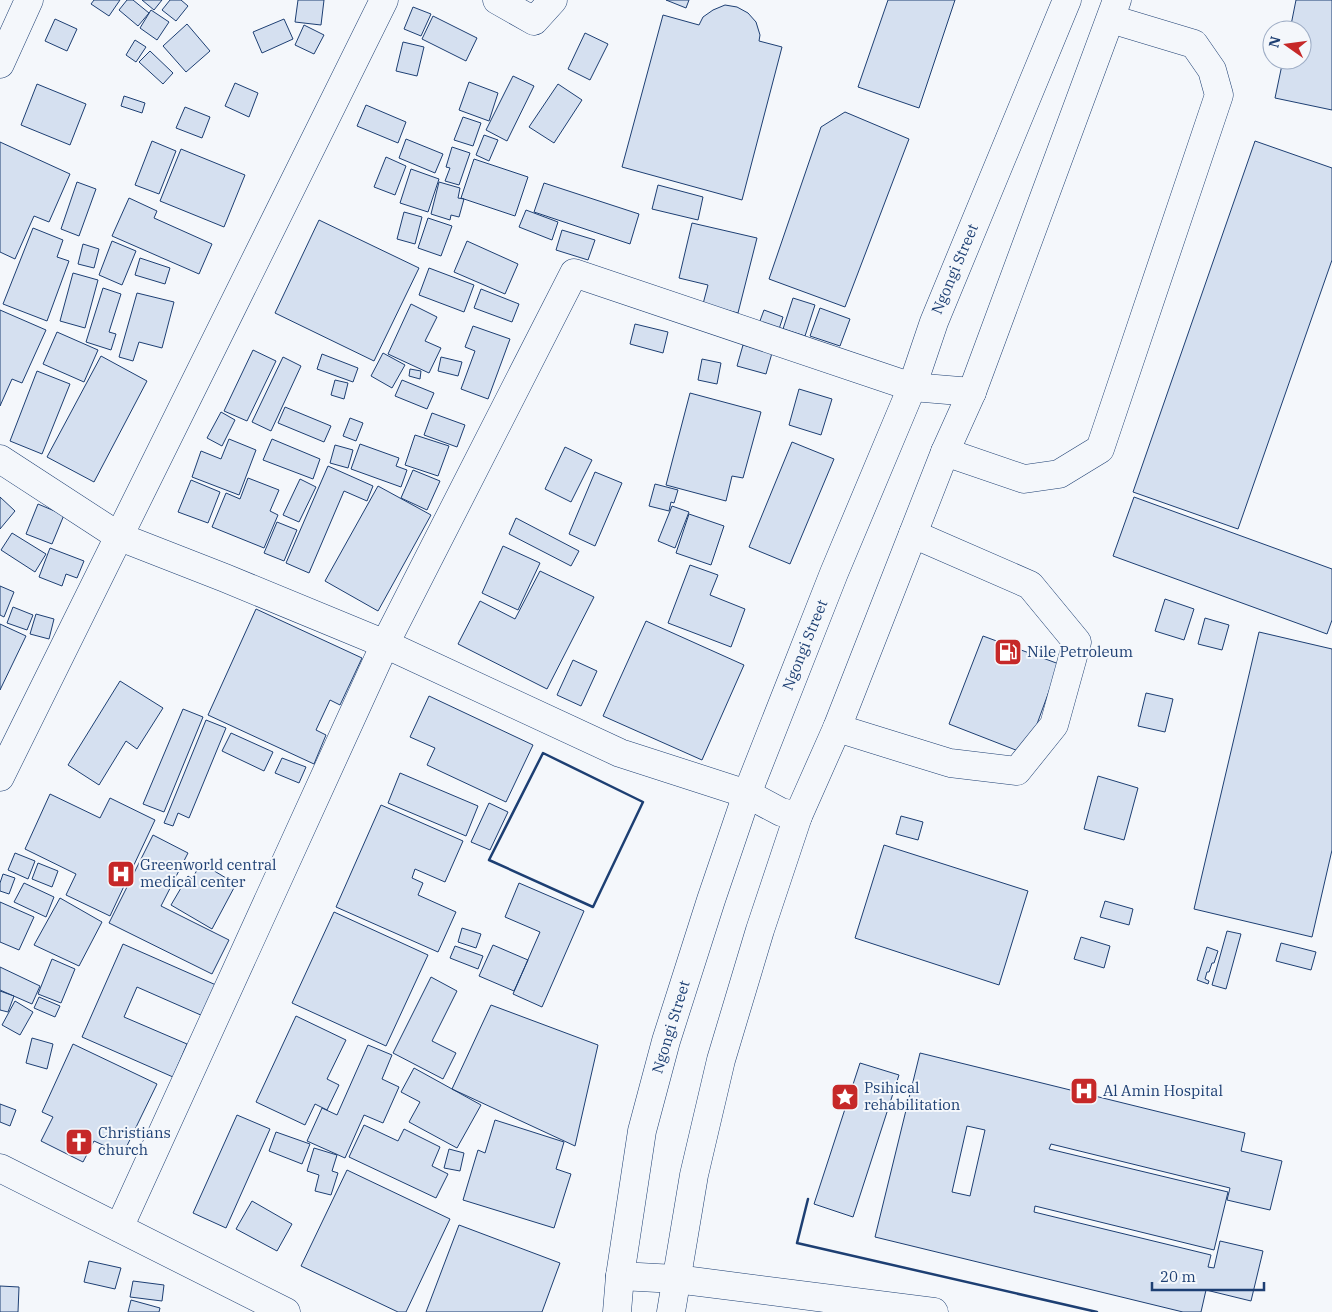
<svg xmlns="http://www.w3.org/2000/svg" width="1332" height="1312" font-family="'IBM Plex Serif',serif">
<rect width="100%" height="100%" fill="#f4f7fb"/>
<path fill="#d5e0f0" stroke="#1d3f73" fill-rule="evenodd" d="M94 0H120L109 16 91 4Z
M127 0H133L149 13 138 26 119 10Z
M142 0H162L154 10Z
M170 0H181L188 6 176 21 162 10Z
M298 0H324L321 25 295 22Z
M666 0H689L686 8Z
M888 0H955L919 108 858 87Z
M1296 0H1332V110L1275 98 1283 60H1302V30H1290Z
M725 5 737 7 748 13 756 22 760 35 759 41 782 47 742 200 622 167 663 15 699 25 703 17 713 10Z
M413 7 431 14 421 36 404 29Z
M151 10 169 22 157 40 140 28Z
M433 16 477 38 466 61 422 39Z
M55 19 77 29 67 51 45 41Z
M284 19 293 39 262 53 253 32Z
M187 24 210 51 186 72 163 46Z
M304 25 324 35 314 54 295 45Z
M585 33 608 44 590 80 568 69Z
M135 40 146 47 136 62 126 55Z
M403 42 424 47 417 76 396 71Z
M150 51 173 73 163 84 139 62Z
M513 76 534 86 507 141 486 130Z
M469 82 498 93 489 121 459 110Z
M235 83 258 93 249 117 225 106Z
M37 84 86 104 70 145 21 125Z
M558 84 582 100 554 143 529 127Z
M124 96 145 103 142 113 121 106Z
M366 105 406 122 398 143 357 126Z
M185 107 210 117 202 138 176 128Z
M845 112 909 139 845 307 769 279 821 127Z
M463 117 481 123 473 146 454 140Z
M484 135 498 140 489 161 476 155Z
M406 139 443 154 435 173 399 158Z
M152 141 176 151 159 194 135 185Z
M1255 141 1332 168V260L1238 529 1133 492Z
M0 142 70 174 49 222 34 216 15 259 0 252Z
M452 147 470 153 459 185 445 181 450 168 446 167Z
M181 149 245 175 224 227 160 201Z
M386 157 406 166 395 195 374 187Z
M474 159 528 177 515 216 461 198Z
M411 169 439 179 428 212 400 203Z
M77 182 96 189 79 236 61 229Z
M439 182 460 188 458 198 464 199 459 217 451 215 450 220 431 214Z
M544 183 639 214 630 244 534 212Z
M658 185 703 197 698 220 652 209Z
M129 198 157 211 154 218 212 244 199 274 112 236Z
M526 210 558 222 552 240 519 227Z
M404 212 422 217 415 244 397 239Z
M428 218 452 226 441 256 418 248Z
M319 220 419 268 374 361 275 313Z
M692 223 757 238 738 313 703 304 708 285 679 278Z
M33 228 63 240 57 257 69 261 47 321 3 304Z
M562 230 595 240 588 260 556 250Z
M112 241 136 251 122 285 99 275Z
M467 241 518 264 505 294 454 272Z
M83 244 99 249 94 268 78 264Z
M140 258 170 268 165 284 135 275Z
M429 268 474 285 464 312 419 295Z
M73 273 98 280 85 328 60 321Z
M103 288 121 294 109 332 116 334 111 350 86 342Z
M481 289 519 304 512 322 474 308Z
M137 293 174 302 162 348 139 342 133 361 119 357Z
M793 298 815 305 805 336 783 329Z
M411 304 437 317 425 341 441 348 429 373 388 354Z
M820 308 850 319 840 346 810 336Z
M0 310 46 330 22 383 12 379 0 406Z
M764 310 783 317 777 335 757 329Z
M635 324 668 332 663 353 630 344Z
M473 326 510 339 488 399 461 389 475 351 465 347Z
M57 332 98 350 84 382 43 364Z
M743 345 772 353 766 374 737 366Z
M253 350 276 361 247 421 224 411Z
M383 353 405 365 392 388 371 376Z
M322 354 358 368 353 382 317 369Z
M101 356 147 381 94 482 47 457Z
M283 357 301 366 271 431 252 422Z
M441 357 462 362 458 376 438 371Z
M702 359 721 363 717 384 698 380Z
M410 369 421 371 420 379 409 376Z
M37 371 70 384 42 454 10 441Z
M335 380 348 383 344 399 331 395Z
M402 380 434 393 427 409 395 396Z
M799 389 832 399 821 435 789 425Z
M690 393 761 412 743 478 732 476 726 501 666 485Z
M285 407 331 426 324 442 278 423Z
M221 412 235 420 222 446 207 438Z
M432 413 465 425 457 447 424 435Z
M350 418 363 423 356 441 343 436Z
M415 435 449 446 438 476 405 465Z
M229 439 256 450 239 495 192 477 201 451 221 459Z
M272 439 320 459 313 479 263 460Z
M792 442 834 459 790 564 749 547Z
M360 444 399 458 396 466 407 470 401 487 351 469Z
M335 445 353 450 348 468 330 463Z
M565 447 592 460 571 502 545 489Z
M328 466 373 486 367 501 344 491 309 573 286 563Z
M413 470 440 481 427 510 401 498Z
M595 472 622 483 595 546 569 534Z
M248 478 279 490 270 511 278 515 264 548 212 527 226 493 240 499Z
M300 479 316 487 299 522 283 515Z
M191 480 220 492 208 523 178 512Z
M655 484 678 490 674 503 671 502 669 511 649 506Z
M378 486 431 515 378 611 325 581Z
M0 497 15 511 0 529Z
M1134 497 1332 569V620L1327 634 1113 556Z
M38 504 64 515 52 544 26 534Z
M672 506 689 512 675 548 658 541Z
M689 514 724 526 711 565 676 553Z
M516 518 579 551 571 566 509 534Z
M277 522 297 530 284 561 264 553Z
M12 533 46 554 35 572 1 550Z
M503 546 540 563 518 610 482 593Z
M50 548 84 561 77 578 66 574 62 586 39 577Z
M690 565 718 575 710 595 745 609 731 647 668 623Z
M540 571 594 597 547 689 458 644 480 601 515 619Z
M0 586 14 592 4 617 0 615Z
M1165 599 1194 609 1184 640 1155 631Z
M13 607 33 615 27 630 7 623Z
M256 609 362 658 340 705 330 700 316 730 326 735 314 764 208 715Z
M36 614 54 619 49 639 30 634Z
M1205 618 1229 625 1222 650 1198 644Z
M646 621 744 665 702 760 603 716Z
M0 624 26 636 0 690Z
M1259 632 1332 649V850L1312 937 1194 909Z
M983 636 1059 664 1026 754 949 724Z
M573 660 597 671 581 706 557 695Z
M120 681 163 708 137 749 126 741 99 785 68 765Z
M1146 693 1173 699 1165 732 1138 726Z
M429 696 533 745 506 802 427 765 435 748 410 737Z
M183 709 203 717 164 812 143 804Z
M206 720 226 728 189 818 178 813 173 826 164 823Z
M231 733 273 752 264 771 222 751Z
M282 758 306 767 299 783 275 773Z
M400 773 478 806 466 836 388 803Z
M1098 776 1138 788 1124 840 1084 829Z
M50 794 100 818 110 798 155 820 110 916 66 895 76 874 25 849Z
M489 803 508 812 490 850 471 842Z
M381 805 463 841 445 882 415 869 412 878 423 883 418 895 456 912 438 952 336 907Z
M901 816 923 822 918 840 896 834Z
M153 835 188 853 161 906 229 940 212 974 109 923Z
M884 845 1028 891 999 985 855 938Z
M15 853 35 861 28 879 8 870Z
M38 863 58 871 52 887 32 879Z
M201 863 236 884 212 929 171 905 188 876 192 879Z
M3 874 15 878 9 894 0 891V883Z
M24 883 54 897 46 917 14 902Z
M519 883 584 911 542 1007 513 994 540 932 505 917Z
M60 898 102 922 79 966 34 945Z
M1105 901 1133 909 1129 925 1100 917Z
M0 902 34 917 19 950 0 942Z
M334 912 428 955 386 1046 292 1003Z
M462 928 481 934 476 948 458 942Z
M1227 931 1241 934 1226 989 1212 985Z
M1081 937 1110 946 1104 968 1074 959Z
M1281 943 1316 952 1311 970 1276 961Z
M123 944 216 985 203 1016 137 987 124 1017 187 1044 173 1077 82 1037Z
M493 945 528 960 514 991 479 976Z
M455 946 483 956 478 969 450 958Z
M1207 947 1218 951 1214 963H1212L1209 972H1207L1205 979 1209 981 1208 984 1197 980Z
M52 959 75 969 61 1003 38 994Z
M0 967 40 986 32 1004 0 990Z
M431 977 457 991 432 1041 456 1053 443 1079 393 1053Z
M0 991 14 996 8 1012 0 1010Z
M39 997 60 1006 55 1017 34 1008Z
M15 1001 33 1012 20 1035 2 1025Z
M491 1005 598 1045 575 1146 452 1089Z
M296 1016 346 1040 327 1079 339 1085 327 1110 315 1104 305 1125 256 1102Z
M32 1038 53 1044 47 1069 26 1063Z
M73 1044 157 1084 123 1154 94 1141 83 1162 41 1141 53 1117 42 1112Z
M368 1045 392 1055 382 1079 399 1087 383 1123 364 1115 345 1158 307 1141 322 1108 337 1115Z
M920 1053 1245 1133 1241 1151 1282 1161 1270 1210 1227 1200 1230 1188 1051 1144 1049 1149 1228 1192 1214 1250 1035 1206 1034 1212 1211 1255 1208 1267 1214 1268 1220 1241 1263 1251 1251 1301 1206 1290 1201 1312H1183L875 1237ZM967 1126 985 1130 970 1196 952 1192Z
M860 1063 899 1075 853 1217 814 1204Z
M414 1068 481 1105 457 1148 409 1122 420 1102 401 1092Z
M0 1104 16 1110 10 1126 0 1122Z
M237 1115 270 1129 226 1228 193 1213Z
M495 1120 564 1142 556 1169 571 1174 554 1228 463 1200 478 1150 485 1153Z
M364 1125 398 1141 404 1129 440 1147 432 1166 448 1174 436 1198 349 1157Z
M276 1132 310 1144 302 1164 269 1151Z
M314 1148 337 1155 332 1171 338 1173 331 1195 315 1191 319 1175 307 1171Z
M449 1149 464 1153 460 1171 444 1168Z
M347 1170 450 1219 406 1312H398L301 1266Z
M252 1201 292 1224 277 1251 236 1229Z
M459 1225 560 1263 542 1312H426Z
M89 1261 121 1268 115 1289 84 1282Z
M133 1281 164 1285 162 1301 130 1297Z
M0 1286 19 1287 18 1312H0Z
M131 1300 160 1308 159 1312H128Z"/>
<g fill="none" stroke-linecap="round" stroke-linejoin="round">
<defs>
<path id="minor" d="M497 0 534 21 553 0
M0 64 29 0
M945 452 1024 479 1059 474 1100 449 1219 95 1212 70 1194 44 1111 19
M0 459 120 537 225 578 385 644 620 753 747 794 781 812 798 816
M837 728 950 763 1017 771 1054 725 1077 642 1030 585 913 534
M0 777 384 0
M0 1168 286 1312
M119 1228 385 644 574 273 912 387 972 392
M620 1276 676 1279 934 1312"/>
<path id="major" d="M617 1312 620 1276 642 1131 666 1041 711 900 747 794 834 573 912 387 934 322 1067 0
M671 1312 694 1175 721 1060 760 930 798 816 837 728 945 452 972 392 1117 0"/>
</defs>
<use href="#minor" stroke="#1d3f73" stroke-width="29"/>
<use href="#major" stroke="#1d3f73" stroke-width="29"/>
<use href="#minor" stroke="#f4f7fb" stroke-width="28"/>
<use href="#major" stroke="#f4f7fb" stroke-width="28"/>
<path stroke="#1d3f73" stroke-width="2.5" d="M543 753 643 802 593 907 489 860Z
M808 1199 797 1243 1097 1312"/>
</g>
<defs>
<symbol id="fuel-square" viewBox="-11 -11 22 22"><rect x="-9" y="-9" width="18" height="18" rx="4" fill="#c62828" stroke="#f4f7fb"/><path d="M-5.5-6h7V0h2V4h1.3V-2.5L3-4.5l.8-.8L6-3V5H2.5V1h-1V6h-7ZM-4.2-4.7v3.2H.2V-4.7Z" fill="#fff"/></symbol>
<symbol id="hospital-square" viewBox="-11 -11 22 22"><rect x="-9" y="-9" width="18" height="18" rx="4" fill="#c62828" stroke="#f4f7fb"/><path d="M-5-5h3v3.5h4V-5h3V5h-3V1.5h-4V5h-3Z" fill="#fff"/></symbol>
<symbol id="sight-square" viewBox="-11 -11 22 22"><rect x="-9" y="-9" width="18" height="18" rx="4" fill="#c62828" stroke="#f4f7fb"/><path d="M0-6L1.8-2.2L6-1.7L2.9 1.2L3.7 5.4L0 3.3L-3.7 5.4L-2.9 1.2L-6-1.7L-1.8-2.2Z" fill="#fff"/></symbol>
<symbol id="church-square" viewBox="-11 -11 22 22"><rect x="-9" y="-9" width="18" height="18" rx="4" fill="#c62828" stroke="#f4f7fb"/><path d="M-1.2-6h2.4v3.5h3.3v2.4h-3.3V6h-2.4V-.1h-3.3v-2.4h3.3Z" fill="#fff"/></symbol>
</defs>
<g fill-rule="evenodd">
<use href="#fuel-square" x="992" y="636" width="32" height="32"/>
<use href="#hospital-square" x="105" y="858" width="32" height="32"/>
<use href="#hospital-square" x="1068" y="1075" width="32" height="32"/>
<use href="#sight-square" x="829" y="1081" width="32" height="32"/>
<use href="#church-square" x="63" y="1126" width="32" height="32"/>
</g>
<g text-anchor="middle" stroke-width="4" stroke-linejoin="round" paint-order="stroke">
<g font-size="15" fill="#1d3f73" stroke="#f4f7fb">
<text transform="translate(955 269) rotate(-67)" y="5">Ngongi Street</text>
<text transform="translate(805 645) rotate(-68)" y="5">Ngongi Street</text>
<text transform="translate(671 1027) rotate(-73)" y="5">Ngongi Street</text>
</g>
<g font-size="15" fill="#1d3f73" stroke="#f4f7fb" text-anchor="start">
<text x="1027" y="657">Nile Petroleum</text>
<text x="140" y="870">Greenworld central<tspan x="140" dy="17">medical center</tspan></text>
<text x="864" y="1093">Psihical<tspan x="864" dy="17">rehabilitation</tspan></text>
<text x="1103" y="1096">Al Amin Hospital</text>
<text x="98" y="1138">Christians<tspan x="98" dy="17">church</tspan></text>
</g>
</g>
<g transform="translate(1287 45) rotate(284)"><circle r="24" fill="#f4f7fb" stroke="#9eadc5"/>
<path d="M0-4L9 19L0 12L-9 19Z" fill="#c62828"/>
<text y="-8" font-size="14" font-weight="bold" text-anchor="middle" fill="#1d3f73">N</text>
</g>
<path d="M1152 1282v8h112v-8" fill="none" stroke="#1d3f73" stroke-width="2.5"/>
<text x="1160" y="1282" font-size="15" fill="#1d3f73" stroke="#f4f7fb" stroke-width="4" paint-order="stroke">20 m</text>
</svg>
